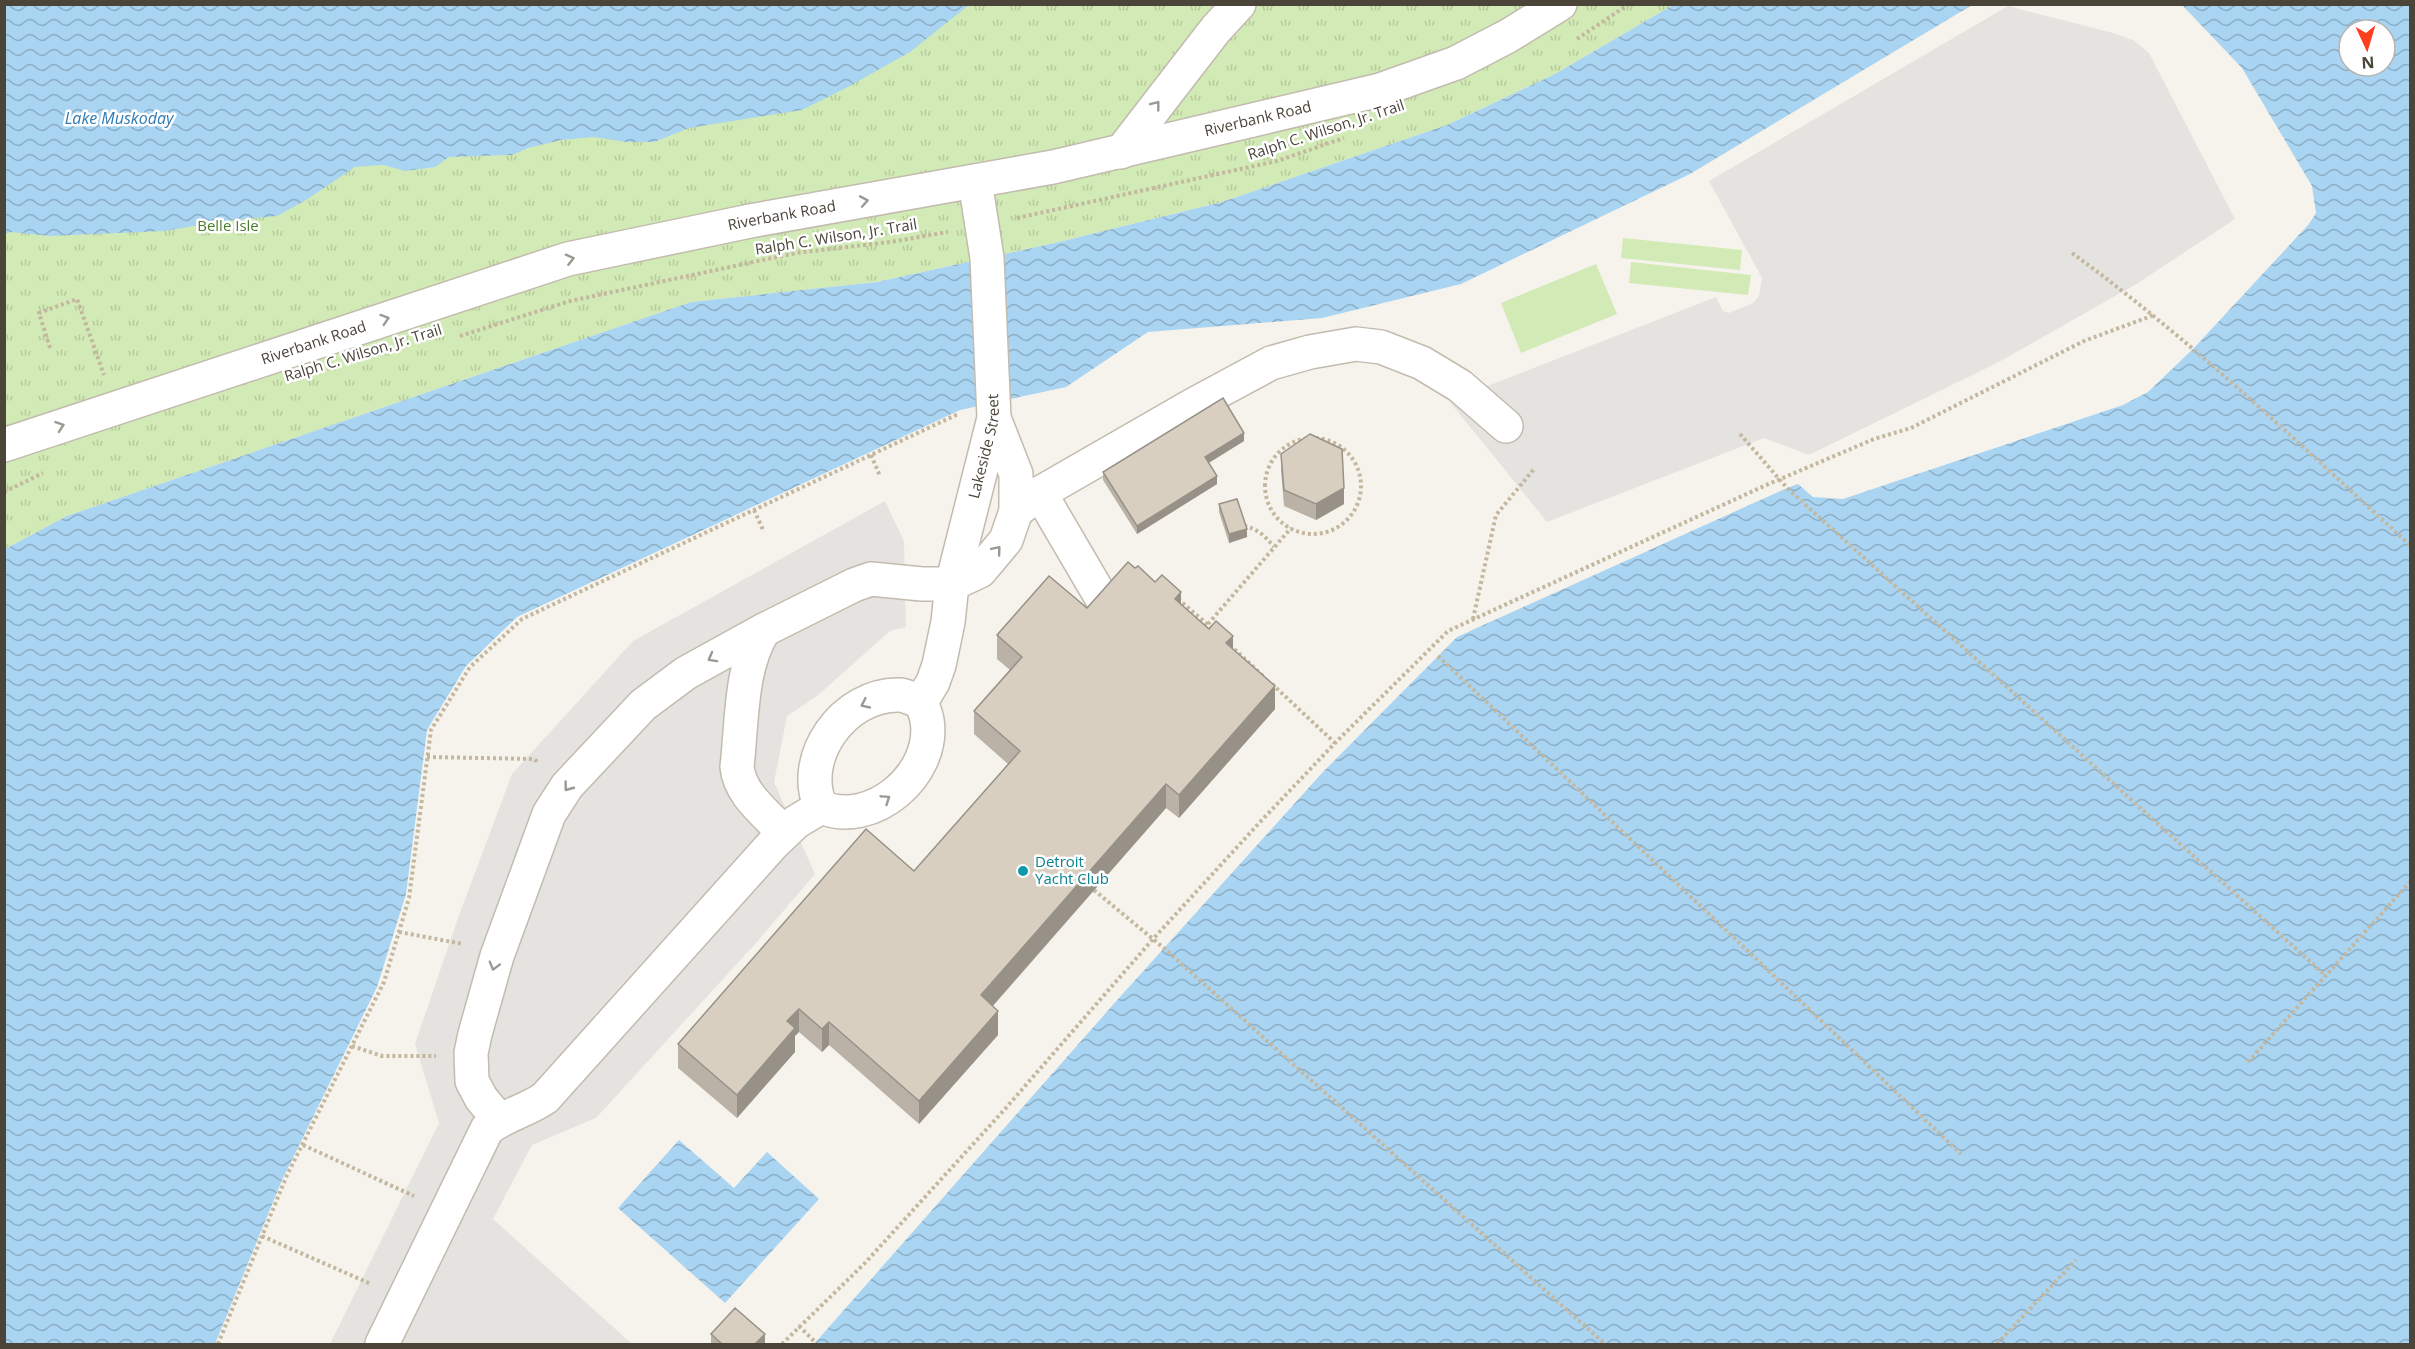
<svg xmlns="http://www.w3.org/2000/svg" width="2415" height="1349" font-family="'Open Sans',sans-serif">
<defs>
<pattern id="park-tufts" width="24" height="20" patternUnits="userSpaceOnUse" patternTransform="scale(1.5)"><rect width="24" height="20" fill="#d2eab5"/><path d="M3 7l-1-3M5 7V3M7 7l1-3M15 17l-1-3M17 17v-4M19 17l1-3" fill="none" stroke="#b6ca9c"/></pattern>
<pattern id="water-waves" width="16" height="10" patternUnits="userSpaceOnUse" patternTransform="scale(1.5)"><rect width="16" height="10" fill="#a9d4f2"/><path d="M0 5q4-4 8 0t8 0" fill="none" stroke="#8caec5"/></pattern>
</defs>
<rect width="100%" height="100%" fill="#f6f3ec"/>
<path fill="#d2eab5" d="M1623 238 1742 250 1740 270 1621 258Z
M1631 262 1751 275 1748 295 1629 283Z
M1596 264 1617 314 1521 353 1501 303Z"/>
<path fill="url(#park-tufts)" d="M5 5H1673L1555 74 1447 125 1222 202 1055 243 877 282 691 302 67 516 5 549Z"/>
<path fill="#e5e3e0" d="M2008 6 2113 33 2133 40 2149 53 2235 219 2138 283 1999 362 1809 455 1764 438 1547 522 1449 401 1716 297 1723 311 1729 313 1753 303 1759 296 1762 278 1709 181Z
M885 501 904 541 906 627 890 631 817 696 787 716 774 782 815 874 756 943 596 1118 532 1145 493 1219 632 1344H330L439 1123 415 1044 458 918 512 774 633 641Z"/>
<path fill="url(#water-waves)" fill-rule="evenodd" d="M5 4H969V5L910 52 846 88 802 110 689 128 654 142H626L594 137 561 140 528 148 512 155 449 157 435 167 405 171 383 165 355 167 306 200 277 216 216 222 165 231 50 236 10 232 5 234Z
M1673 5H1972L1690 174 1461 284 1322 318 1148 332 1066 387 960 410 517 617 466 666 427 730 406 894 377 987 282 1180 215 1344H5V549L67 516 691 302 877 282 1055 243 1222 202 1447 125 1555 74Z
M2182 5H2410V1344H814L1119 998 1322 773 1457 637 1787 488 1798 484 1813 497 1843 499 2123 405 2148 392 2194 348 2309 224 2316 213 2312 186 2242 68ZM2349 30H2385V66H2349Z
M679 1140 734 1188 767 1152 819 1199 725 1303 618 1208Z"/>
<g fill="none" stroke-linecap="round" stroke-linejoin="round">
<defs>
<g id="minor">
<path d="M1121 152 1216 29 1239 4"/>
<path id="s1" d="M4 445 568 259 750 221 1053 167 1380 90 1456 63 1508 36 1560 4"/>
<path d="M1040 493 1101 597"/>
<path d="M1016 511 1040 493 1193 405 1271 363 1310 352 1356 344 1381 347 1422 363 1460 386 1506 426"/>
<path id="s2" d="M921 702C914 700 906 695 899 695 844 694 798 758 821 807 872 829 936 774 927 720 926 714 923 707 921 702L933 682 939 665 948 622 952 584 994 418 987 258 975 181"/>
<path d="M784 833C766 813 740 795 737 767 742 724 740 666 764 630L854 585 871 579 922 584H952L980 571 1006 540 1016 511V474L994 418"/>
<path d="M499 1120 481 1098 472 1081 471 1053 475 1034 497 956 549 814 567 786 643 705 686 673 764 630"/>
<path d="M382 1344 487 1129C505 1115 526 1111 545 1098L773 844 796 822 821 807"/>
</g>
</defs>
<use href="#minor" stroke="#c2bbae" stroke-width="36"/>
<path stroke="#c4b79f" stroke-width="4" stroke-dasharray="3 3" stroke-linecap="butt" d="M1577 39 1629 4
M1017 218 1277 161 1344 138
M2072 253C2193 341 2300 445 2410 545
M460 336 570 301 796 253 890 242 948 232
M50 348 39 313 77 299 104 375
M1740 434 1787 488 2326 976
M1265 486a48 48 0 1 1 96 0a48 48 0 1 1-96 0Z
M871 455 880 476
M4 492 43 473
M754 510 764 532
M1244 526C1258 529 1265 536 1274 547
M1178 599 1214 630
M1473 619 1496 515 1534 469
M1208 624 1291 528
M1230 645 1264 677
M1438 656 1961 1154
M1272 684 1335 743
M427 757 534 759 539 763
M1094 890 1165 949 1605 1344
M399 932 463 944
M352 1046 382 1056H436
M2248 1062 2410 882
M303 1145 414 1196
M262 1236 371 1284
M799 1326 817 1344
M218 1344 287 1175 384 982 409 898 431 730 470 667 522 619 958 414
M782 1344 865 1263 1005 1109 1153 939 1261 821 1335 743 1448 631 1764 486 1874 439 1911 428 2084 341 2154 315
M1997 1344 2076 1260"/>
<use href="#minor" stroke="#fff" stroke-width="33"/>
</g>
<path fill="#bab2a6" d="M1244 441 1209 463 1217 484 1137 534 1103 480V472Z
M1281 454 1344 504 1316 520 1284 506 1281 470Z
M1219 504 1247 537 1229 543 1219 512Z
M1181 604 1233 649 1275 709 1179 818 1166 808 993 1006 998 1035 919 1124 829 1045 822 1052 799 1032 795 1036V1052L737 1118 678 1068V1044L914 871 1008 764 974 734V711L1010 670 997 659V635L1087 608Z
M711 1334 765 1343 763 1344H713L711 1343Z"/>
<path fill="#979187" d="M1244 433V441L1205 465V457Z
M1217 476V484L1137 534V526Z
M1344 488V504L1316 520V504Z
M1247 529V537L1229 543V534Z
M1181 592V616L1175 599Z
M1233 636V659L1226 643Z
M1275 686V709L1179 818V795Z
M1166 784V808L981 1019V995Z
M799 1009V1032L795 1036V1052L737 1118V1095L787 1021Z
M998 1011V1035L919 1124V1101Z
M829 1022V1045L822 1052V1029Z
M765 1334V1343L763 1344H755Z"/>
<path fill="#d8cfc1" stroke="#979187" stroke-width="1.5" d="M1223 398 1244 433 1205 457 1217 476 1137 526 1103 472Z
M1310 434 1342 449 1344 488 1316 504 1284 490 1281 454Z
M1237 499 1247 529 1229 534 1219 504Z
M1128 562 1135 568 1138 566 1155 582 1162 575 1181 592 1175 599 1209 629 1216 621 1233 636 1226 643 1275 686 1179 795 1166 784 981 995 998 1011 919 1101 829 1022 822 1029 799 1009 787 1021 795 1028 737 1095 678 1044 866 829 914 871 1020 751 974 711 1022 657 997 635 1049 576 1087 608Z
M735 1308 765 1334 755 1344H722L711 1334Z"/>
<defs><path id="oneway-chevron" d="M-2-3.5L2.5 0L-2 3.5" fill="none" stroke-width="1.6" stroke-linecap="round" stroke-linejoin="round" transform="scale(1.5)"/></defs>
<g stroke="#9c9892">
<use href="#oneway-chevron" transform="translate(1156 105) rotate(-52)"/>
<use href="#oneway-chevron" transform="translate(864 201) rotate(-10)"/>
<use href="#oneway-chevron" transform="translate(570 259) rotate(-14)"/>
<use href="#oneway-chevron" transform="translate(385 319) rotate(-18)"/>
<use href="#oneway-chevron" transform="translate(60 426) rotate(-19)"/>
<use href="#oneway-chevron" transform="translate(997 550) rotate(-50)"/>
<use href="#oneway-chevron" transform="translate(712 658) rotate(151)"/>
<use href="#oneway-chevron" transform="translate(865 704) rotate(155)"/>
<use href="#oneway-chevron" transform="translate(568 787) rotate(127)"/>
<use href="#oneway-chevron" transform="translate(886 799) rotate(-34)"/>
<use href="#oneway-chevron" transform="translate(494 966) rotate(106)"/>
</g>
<circle fill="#0f9aa8" stroke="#fff" stroke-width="2" cx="1023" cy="871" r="6"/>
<g text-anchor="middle" stroke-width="5" stroke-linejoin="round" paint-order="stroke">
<g font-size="15" fill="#4b4439" stroke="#fff">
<text dy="5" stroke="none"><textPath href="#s1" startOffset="1298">Riverbank Road</textPath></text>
<text transform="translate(1326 130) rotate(-18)" y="5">Ralph C. Wilson, Jr. Trail</text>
<text dy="5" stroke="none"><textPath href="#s1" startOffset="812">Riverbank Road</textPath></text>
<text transform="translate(836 237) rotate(-9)" y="5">Ralph C. Wilson, Jr. Trail</text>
<text dy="5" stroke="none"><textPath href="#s1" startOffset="326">Riverbank Road</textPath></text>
<text transform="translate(363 353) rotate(-17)" y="5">Ralph C. Wilson, Jr. Trail</text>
<text dy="5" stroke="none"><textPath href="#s2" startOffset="630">Lakeside Street</textPath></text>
</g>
<g font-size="15" fill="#4a7f2a" stroke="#fff">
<text x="228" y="231">Belle Isle</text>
</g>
<g font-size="15" fill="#0d838f" stroke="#fff" text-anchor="start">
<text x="1035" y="867">Detroit<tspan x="1035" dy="17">Yacht Club</tspan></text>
</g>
<g font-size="16" font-style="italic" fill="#2e7ab2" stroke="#fff">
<text x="119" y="124">Lake Muskoday</text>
</g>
</g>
<rect width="2415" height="1349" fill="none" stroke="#4b4439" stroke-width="12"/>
<g transform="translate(2367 48) rotate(176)"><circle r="28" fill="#ffffff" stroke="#b7b4b0" stroke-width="1.5"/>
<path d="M0-4.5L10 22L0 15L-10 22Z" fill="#fc3f1d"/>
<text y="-9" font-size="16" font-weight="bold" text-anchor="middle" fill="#4b4439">N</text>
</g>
</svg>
